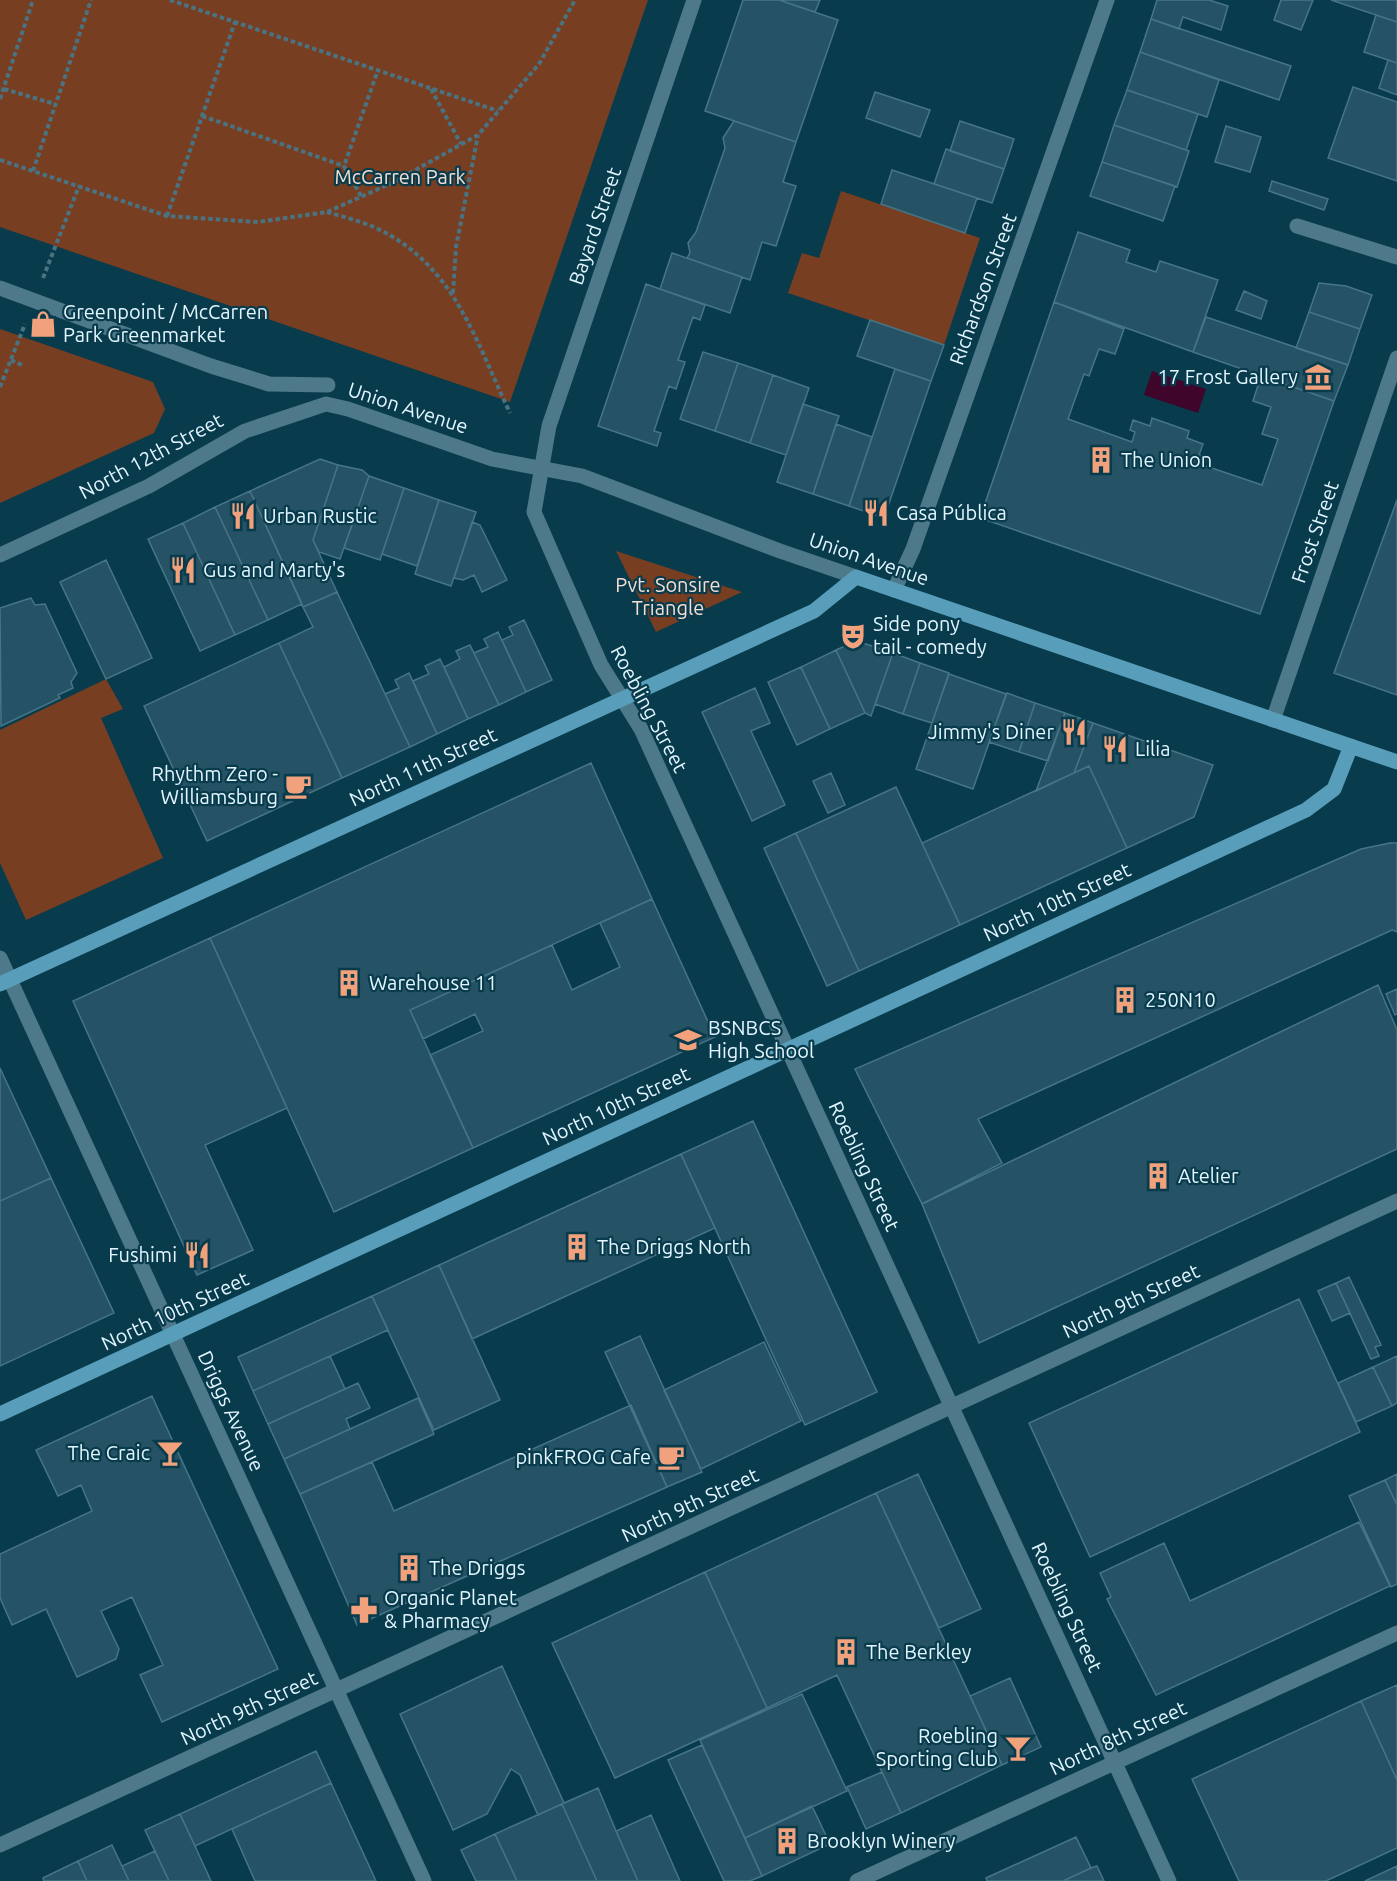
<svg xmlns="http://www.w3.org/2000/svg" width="1397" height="1881" font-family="Ubuntu,sans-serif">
<rect width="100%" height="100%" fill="#083b4c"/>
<path fill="#783e21" d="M0 0H648L510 402 0 227Z
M841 191 980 238 944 345 788 293 802 253 819 258Z
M0 329 153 382 165 409 154 433 0 503Z
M616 551 742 592 656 632Z
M106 679 123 709 101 718 163 858 26 920 0 863V730Z"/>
<path fill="#3f052b" d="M1152 371 1206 389 1198 413 1144 395Z"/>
<path fill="#255365" stroke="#477588" stroke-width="1.5" d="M743 0H779L838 20 796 142 705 111Z
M779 0H820L815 12Z
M1157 0H1209L1228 6 1221 30 1183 17 1179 29 1151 19Z
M1281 0H1313L1301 30 1274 20Z
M1331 0H1397V22Z
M1376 15 1397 22V63L1364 52Z
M1151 19 1291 66 1279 100 1140 52Z
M1140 52 1219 80 1207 117 1127 90Z
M1388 60 1397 63V95L1379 88Z
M1353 87 1397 102V181L1328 158Z
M1127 90 1198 114 1186 150 1114 125Z
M875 92 930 110 920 137 866 118Z
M734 121 796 142 783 182 796 186 776 246 762 242 750 280 687 258 690 253 688 243 696 232 725 148 723 138Z
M960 121 1014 139 1004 169 950 151Z
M1114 125 1189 151 1177 187 1102 162Z
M1226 126 1261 137 1250 172 1215 162Z
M946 149 1004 169 992 203 934 184Z
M1102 162 1175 186 1163 221 1090 196Z
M892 170 977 198 965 233 881 204Z
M1272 181 1328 199 1324 210 1269 191Z
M1078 232 1130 250 1126 262 1156 272 1160 261 1218 280 1193 352 1054 302Z
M672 253 742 277 730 313 660 289Z
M1319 283 1346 286 1372 295 1360 329 1309 312Z
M646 284 705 305 700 320 693 317 678 360 685 362 676 389 669 386 654 431 661 433 657 446 598 426Z
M1244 291 1267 301 1261 319 1236 310Z
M1054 302 1124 329 1115 354 1099 349 1089 376 1084 374 1068 419 1132 442 1135 432 1130 430 1133 420 1150 426 1152 418 1189 431 1187 438 1203 444 1199 455 1203 456 1200 464 1262 485 1278 439 1262 434 1271 407 1253 401 1261 376 1334 401 1260 614 980 518Z
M1309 312 1360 329 1348 365 1296 348Z
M1206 317 1348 365 1334 401 1193 352Z
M870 320 944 345 931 381 857 356Z
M703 352 738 363 715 431 680 419Z
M738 363 773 375 750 443 715 431Z
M895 369 931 381 884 518 849 506Z
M773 375 809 388 786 455 750 443Z
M803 404 839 416 813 494 777 482Z
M836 424 872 437 849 506 813 494Z
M320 459 338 465 313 540 337 592 303 607 250 491Z
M338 465 362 470 369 476 340 559 319 552 313 540Z
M369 476 404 488 380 560 344 548Z
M404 488 439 500 417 566 382 554Z
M250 491 302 604 268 620 215 507Z
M439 500 476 512 451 586 415 574Z
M1397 500V695L1334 673Z
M215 507 268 620 235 635 183 523Z
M472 522 480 525 507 580 482 592 474 575 463 580 454 578Z
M183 523 235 635 200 651 148 539Z
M106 560 152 658 106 679 60 582Z
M337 592 410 747 342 778 279 643 313 627 303 607Z
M31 598 35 605 45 604 77 673 71 682 73 688 58 695 60 698 1 726 0 608Z
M524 620 552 680 526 692 502 640 513 635 509 627Z
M498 632 526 692 499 705 474 653 488 647 484 639Z
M857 641 893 653 871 716 865 713 836 650Z
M279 643 342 778 207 841 144 706Z
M470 645 499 705 468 719 444 667 460 659 456 651Z
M836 650 865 713 830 729 801 667Z
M893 653 920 663 903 714 875 704Z
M440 659 468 719 437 734 413 681 429 674 425 666Z
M920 663 949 673 932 723 903 714Z
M801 667 830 729 797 745 768 682Z
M409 673 437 734 410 747 385 694 399 688 395 680Z
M949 674 1006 694 973 789 916 769Z
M755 688 770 723 751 731 785 805 752 821 702 712Z
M1007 693 1035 703 1019 752 989 742Z
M1035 703 1065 713 1048 761 1019 752Z
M1065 713 1093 723 1074 773 1036 791Z
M1093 723 1213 765 1194 817 1127 848 1089 766 1074 773Z
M591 763 652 899 410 1010 473 1148 334 1212 210 938Z
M1089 766 1127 848 960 925 922 843Z
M831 773 845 805 828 813 813 781Z
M896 787 960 925 859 971 796 833Z
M796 833 859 971 827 986 764 848Z
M1390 843H1397V932L1392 930 978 1119 1002 1163 922 1204 855 1069 1361 849Z
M652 899 715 1037 473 1148 430 1055 483 1031 475 1014 423 1039 410 1010 552 945 572 990 578 987 620 967 600 923Z
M210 938 287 1108 205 1145 253 1250 197 1275 73 1001Z
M1378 985 1397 1030V1149L979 1343 922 1204Z
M1397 989V1014L1395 1015 1386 994Z
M0 1068 51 1178 0 1201Z
M753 1121 877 1392 805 1425 681 1154Z
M681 1154 715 1228 472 1339 439 1265Z
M51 1178 114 1313 0 1366V1201Z
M439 1265 500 1400 434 1430 372 1296Z
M1349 1277 1381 1345 1375 1347 1379 1356 1371 1359 1336 1283Z
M1336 1283 1350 1313 1332 1321 1318 1291Z
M372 1296 388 1330 253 1391 238 1357Z
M1299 1299 1360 1432 1090 1557 1029 1423Z
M640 1336 702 1472 667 1487 605 1352Z
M764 1342 801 1421 701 1469 664 1390Z
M330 1356 345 1389 268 1424 253 1391Z
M1397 1356V1403L1392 1406 1373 1367Z
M1373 1367 1392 1406 1356 1422 1338 1383Z
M358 1383 370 1408 346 1419 350 1429 284 1459 268 1424Z
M152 1396 278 1669 162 1722 140 1675 163 1665 132 1597 101 1611 119 1649 116 1659 77 1677 46 1609 12 1625 0 1598V1554L92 1511 81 1485 58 1496 36 1450Z
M418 1398 434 1434 300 1494 284 1459Z
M631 1405 667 1487 357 1625 300 1494 372 1462 394 1511Z
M918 1474 981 1609 939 1628 876 1493Z
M1397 1474V1505L1385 1480Z
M1385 1480 1397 1505V1584L1391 1587 1349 1496Z
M876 1493 1002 1765 901 1813 837 1675 767 1708 705 1572Z
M1359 1522 1390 1586 1156 1695 1107 1599 1111 1597 1100 1573 1164 1543 1190 1601Z
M705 1572 767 1708 615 1778 552 1643Z
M502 1666 564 1803 538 1815 520 1775 511 1769 487 1814 453 1830 400 1714Z
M1010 1678 1041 1747 1002 1765 970 1696Z
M1397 1685V1780L1361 1701Z
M802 1694 847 1791 745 1838 700 1740Z
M1361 1701 1397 1780V1848L1326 1881H1239L1192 1779Z
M702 1745 762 1876 750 1881H724L668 1760Z
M316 1751 331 1783 195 1846 180 1814Z
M882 1772 901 1813 866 1829 847 1787Z
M331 1783 376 1881H255L232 1829Z
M598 1788 616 1831 638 1881H597L562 1804Z
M562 1804 597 1881H517L495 1834Z
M812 1806 830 1844 762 1876 745 1838Z
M180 1814 195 1846 211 1881H169L145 1830Z
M651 1815 680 1881H638L616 1831Z
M495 1834 517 1881H476L461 1850Z
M1076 1837 1091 1868 1063 1881H987L986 1878Z
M112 1845 129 1881H87L78 1861Z
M155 1851 169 1881H129L122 1866Z
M78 1861 87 1881H44L43 1878Z
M1097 1866 1104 1881H1063L1091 1868Z
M1397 1866V1881H1365Z"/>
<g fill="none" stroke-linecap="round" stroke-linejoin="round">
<path stroke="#4a7382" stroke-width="4" stroke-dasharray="4.5 3" stroke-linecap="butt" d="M170 0 498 111
M4 89 55 104
M431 89 461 144
M0 99 33 0
M202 116 344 166
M0 160 167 216 258 222 327 212 394 182 478 135 539 64 575 0
M33 171 91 0
M361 196 344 166 378 70
M327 212C343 217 361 221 376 228 455 265 475 340 510 413
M167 216 235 22
M43 278 79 186
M453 293 456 247 478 135
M11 360 24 366
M0 387 25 324"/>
<path stroke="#4e798a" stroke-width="15" d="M1297 226 1397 257"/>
<path stroke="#4e798a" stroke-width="15" d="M694 0 549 426 534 512 601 665 641 729 1169 1881
M0 288 211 366 269 384 328 385
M0 555 149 486 245 431 326 404 348 409 492 459 582 476 780 551 856 577
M894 590 913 549 1107 0
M1273 720 1397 358
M0 958 424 1881
M0 1845 1397 1201
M857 1881 1397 1633"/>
<path stroke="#589eba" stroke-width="15" d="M0 984 814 611 856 577 1397 762
M0 1414 1306 810 1334 789 1351 746"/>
</g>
<defs>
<symbol id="shop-bare" viewBox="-9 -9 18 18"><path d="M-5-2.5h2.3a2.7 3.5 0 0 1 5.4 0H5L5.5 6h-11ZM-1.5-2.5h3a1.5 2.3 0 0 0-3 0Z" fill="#f1a17c" stroke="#083b4c" stroke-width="2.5" paint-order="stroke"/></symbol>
<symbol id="museum-bare" viewBox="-9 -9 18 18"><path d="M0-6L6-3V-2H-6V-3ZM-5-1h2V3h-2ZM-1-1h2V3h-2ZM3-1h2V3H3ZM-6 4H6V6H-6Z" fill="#f1a17c" stroke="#083b4c" stroke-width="2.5" paint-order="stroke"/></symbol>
<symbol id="building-bare" viewBox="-9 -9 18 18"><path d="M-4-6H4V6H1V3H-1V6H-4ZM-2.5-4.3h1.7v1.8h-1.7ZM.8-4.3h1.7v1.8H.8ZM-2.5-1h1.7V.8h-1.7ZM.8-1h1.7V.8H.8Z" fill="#f1a17c" stroke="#083b4c" stroke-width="2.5" paint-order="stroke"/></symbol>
<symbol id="restaurant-bare" viewBox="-9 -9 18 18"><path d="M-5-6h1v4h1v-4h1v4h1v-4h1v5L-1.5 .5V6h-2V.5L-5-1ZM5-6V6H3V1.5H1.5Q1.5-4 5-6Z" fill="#f1a17c" stroke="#083b4c" stroke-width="2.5" paint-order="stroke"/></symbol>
<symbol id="theatre-bare" viewBox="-9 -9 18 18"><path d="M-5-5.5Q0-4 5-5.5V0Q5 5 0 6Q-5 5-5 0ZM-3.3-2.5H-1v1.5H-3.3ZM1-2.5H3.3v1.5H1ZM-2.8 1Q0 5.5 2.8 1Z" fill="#f1a17c" stroke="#083b4c" stroke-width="2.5" paint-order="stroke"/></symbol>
<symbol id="cafe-bare" viewBox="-9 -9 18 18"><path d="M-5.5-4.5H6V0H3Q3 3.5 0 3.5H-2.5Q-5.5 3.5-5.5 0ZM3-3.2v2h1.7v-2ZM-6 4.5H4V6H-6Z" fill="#f1a17c" stroke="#083b4c" stroke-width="2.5" paint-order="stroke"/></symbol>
<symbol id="school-bare" viewBox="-9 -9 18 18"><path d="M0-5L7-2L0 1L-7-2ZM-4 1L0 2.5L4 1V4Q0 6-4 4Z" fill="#f1a17c" stroke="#083b4c" stroke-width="2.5" paint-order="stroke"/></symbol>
<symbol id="bar-bare" viewBox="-9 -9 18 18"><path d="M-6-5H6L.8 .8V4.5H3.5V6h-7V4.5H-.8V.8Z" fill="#f1a17c" stroke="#083b4c" stroke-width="2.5" paint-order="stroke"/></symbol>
<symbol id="pharmacy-bare" viewBox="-9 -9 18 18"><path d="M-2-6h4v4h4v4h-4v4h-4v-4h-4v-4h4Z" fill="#f1a17c" stroke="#083b4c" stroke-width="2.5" paint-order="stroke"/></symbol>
</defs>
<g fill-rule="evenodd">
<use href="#shop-bare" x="24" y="305" width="38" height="38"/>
<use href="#museum-bare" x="1299" y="358" width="38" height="38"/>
<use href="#building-bare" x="1082" y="441" width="38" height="38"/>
<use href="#restaurant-bare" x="857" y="494" width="38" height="38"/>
<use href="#restaurant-bare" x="224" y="497" width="38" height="38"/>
<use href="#restaurant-bare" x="164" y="551" width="38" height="38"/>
<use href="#theatre-bare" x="834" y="617" width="38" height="38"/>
<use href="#restaurant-bare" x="1055" y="713" width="38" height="38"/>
<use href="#restaurant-bare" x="1096" y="730" width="38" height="38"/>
<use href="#cafe-bare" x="279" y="767" width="38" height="38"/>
<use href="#building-bare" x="330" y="964" width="38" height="38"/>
<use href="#building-bare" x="1106" y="981" width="38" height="38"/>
<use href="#school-bare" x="669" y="1021" width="38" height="38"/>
<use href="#building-bare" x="1139" y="1157" width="38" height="38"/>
<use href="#building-bare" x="558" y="1228" width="38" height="38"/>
<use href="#restaurant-bare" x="178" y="1236" width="38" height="38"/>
<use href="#bar-bare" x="151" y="1434" width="38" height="38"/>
<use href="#cafe-bare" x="652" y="1438" width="38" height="38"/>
<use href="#building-bare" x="390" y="1549" width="38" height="38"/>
<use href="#pharmacy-bare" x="345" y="1591" width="38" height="38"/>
<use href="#building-bare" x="827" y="1633" width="38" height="38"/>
<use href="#bar-bare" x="999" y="1729" width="38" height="38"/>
<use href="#building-bare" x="768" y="1822" width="38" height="38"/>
</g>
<g text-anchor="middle" stroke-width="4.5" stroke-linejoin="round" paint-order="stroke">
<g font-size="20" fill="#f4ddd2" stroke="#083b4c">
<text x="400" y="184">McCarren Park</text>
<text x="668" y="592">Pvt. Sonsire<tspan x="668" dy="23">Triangle</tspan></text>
</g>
<g font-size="20" fill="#e3f6ff" stroke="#083b4c">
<text transform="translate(595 226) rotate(-71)" y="7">Bayard Street</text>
<text transform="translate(983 289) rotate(-70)" y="7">Richardson Street</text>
<text transform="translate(408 408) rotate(18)" y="7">Union Avenue</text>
<text transform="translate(151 456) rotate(-28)" y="7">North 12th Street</text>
<text transform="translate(1315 532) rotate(-71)" y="7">Frost Street</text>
<text transform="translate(869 559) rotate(19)" y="7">Union Avenue</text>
<text transform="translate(649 709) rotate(62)" y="7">Roebling Street</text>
<text transform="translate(423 767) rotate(-25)" y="7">North 11th Street</text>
<text transform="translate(1057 902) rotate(-25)" y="7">North 10th Street</text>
<text transform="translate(616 1106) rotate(-25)" y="7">North 10th Street</text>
<text transform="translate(864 1166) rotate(65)" y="7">Roebling Street</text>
<text transform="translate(1131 1301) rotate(-25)" y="7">North 9th Street</text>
<text transform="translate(175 1311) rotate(-25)" y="7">North 10th Street</text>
<text transform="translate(231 1411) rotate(65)" y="7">Driggs Avenue</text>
<text transform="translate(690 1505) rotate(-25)" y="7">North 9th Street</text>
<text transform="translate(1067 1607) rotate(65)" y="7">Roebling Street</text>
<text transform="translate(249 1708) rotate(-25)" y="7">North 9th Street</text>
<text transform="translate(1118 1738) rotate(-25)" y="7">North 8th Street</text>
</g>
<g font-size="20" fill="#e3f6ff" stroke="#083b4c" text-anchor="start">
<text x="63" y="319">Greenpoint / McCarren<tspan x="63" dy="23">Park Greenmarket</tspan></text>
<text x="1298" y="384" text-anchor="end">17 Frost Gallery</text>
<text x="1121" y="467">The Union</text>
<text x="896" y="520">Casa Pública</text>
<text x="263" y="523">Urban Rustic</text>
<text x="203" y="577">Gus and Marty's</text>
<text x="873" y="631">Side pony<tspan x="873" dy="23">tail - comedy</tspan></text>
<text x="1054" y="739" text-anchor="end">Jimmy's Diner</text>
<text x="1135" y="756">Lilia</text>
<text x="278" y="781" text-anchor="end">Rhythm Zero -<tspan x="278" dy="23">Williamsburg</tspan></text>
<text x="369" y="990">Warehouse 11</text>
<text x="1145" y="1007">250N10</text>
<text x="708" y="1035">BSNBCS<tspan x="708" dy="23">High School</tspan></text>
<text x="1178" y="1183">Atelier</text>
<text x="597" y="1254">The Driggs North</text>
<text x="177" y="1262" text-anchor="end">Fushimi</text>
<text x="150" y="1460" text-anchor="end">The Craic</text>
<text x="651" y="1464" text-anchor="end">pinkFROG Cafe</text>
<text x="429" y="1575">The Driggs</text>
<text x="384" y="1605">Organic Planet<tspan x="384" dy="23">&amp; Pharmacy</tspan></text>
<text x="866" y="1659">The Berkley</text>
<text x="998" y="1743" text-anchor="end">Roebling<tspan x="998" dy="23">Sporting Club</tspan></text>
<text x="807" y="1848">Brooklyn Winery</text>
</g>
</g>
</svg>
